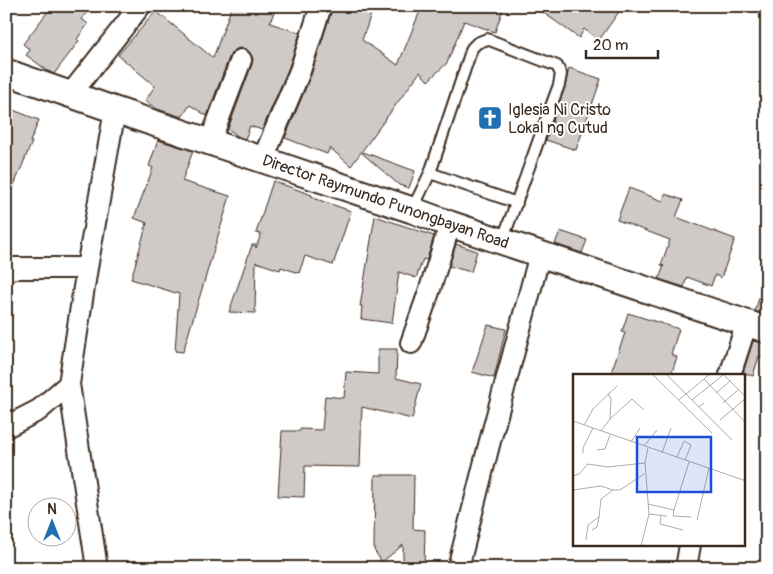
<svg xmlns="http://www.w3.org/2000/svg" width="773" height="574" font-family="Pangolin,sans-serif">
<rect width="100%" height="100%" fill="#fff"/>
<filter id="ink" filterUnits="userSpaceOnUse"><feTurbulence type="fractalNoise" baseFrequency=".02" numOctaves="2"/><feDisplacementMap in="SourceGraphic" scale="10" xChannelSelector="R" yChannelSelector="G"/><feConvolveMatrix kernelMatrix="1 2 1 2 8 2 1 2 1" color-interpolation-filters="sRGB"/></filter>
<g filter="url(#ink)">
<path fill="#cfcac7" stroke="#3b2a1e" d="M52 6H92L82 19 88 24 77 39 79 41 54 74 48 71 26 55 30 50 23 44Z
M232 6H276L270 23 300 33 289 67 262 130 250 126 245 139 239 137 228 129 252 64 253 59 250 53 246 49 239 48 233 51 230 55 207 116 190 105 182 117 157 109 145 101 155 86 118 55 156 11 213 58Z
M333 6H374L362 40 398 65 422 6H504L495 32 464 21 447 63 428 81 420 72 351 166 330 148 327 154 285 138 311 75Z
M534 6H623L599 40 584 29 579 38Z
M569 68 601 79 576 150 546 140 565 87Z
M13 110 39 120 30 142H32L7 202 6 126Z
M158 140 193 151 182 181 230 196 183 352 175 351 179 294 131 279 147 223 134 218 153 168 149 166Z
M363 152 415 171 409 188 399 185 362 153Z
M273 181 312 195 311 196 316 198V199L351 211 333 265 305 256 299 273 281 267 280 270 256 262 255 313 229 312 252 245H256V248L261 234 256 233Z
M629 188 663 201 665 194 683 200 676 217 735 239 721 278 715 275 711 286 687 277 684 287 659 279 664 266 661 265 670 240 617 220Z
M375 216 434 236 427 260 423 259 416 278 399 272 392 323 361 319 362 306H360Z
M560 231 587 240 582 253 555 244Z
M456 244 477 251 471 272 449 266Z
M763 285 767 286V315L755 311Z
M628 313 679 329 671 354 677 357 671 375H610L625 333 622 332Z
M488 325 506 329 494 378 472 372Z
M753 341 767 344V359L759 356 753 376 743 373Z
M378 349H397L396 378 421 384 412 419 362 407 360 467 305 466 304 497 278 496 282 431H300V429L322 430 325 396 344 398 346 372 378 374Z
M375 475H414L413 529 425 530 424 568H403V545L382 562 374 550Z"/>
<g fill="none" stroke-linecap="round" stroke-linejoin="round">
<defs>
<path id="service" d="M430 173 517 203
M412 210 430 173 472 48 477 43 487 39 557 66 561 74 559 85C539 137 522 189 502 241"/>
<path id="minor" d="M70 95 140 6
M210 142 241 60
M263 159 300 71 321 6
M87 268 69 384 97 568
M6 271 13 268H87L115 110
M411 343 430 289 450 224
M730 375 747 322
M6 427 39 410 69 384
M458 568 489 445 540 254
M686 568 690 545"/>
<path id="tertiary" d="M6 72 115 110 412 210 450 224 767 330"/>
</defs>
<use href="#service" stroke="#3b2a1e" stroke-width="14"/>
<use href="#minor" stroke="#3b2a1e" stroke-width="24"/>
<use href="#tertiary" stroke="#3b2a1e" stroke-width="29"/>
<use href="#service" stroke="#fff" stroke-width="10"/>
<use href="#minor" stroke="#fff" stroke-width="20"/>
<use href="#tertiary" stroke="#fff" stroke-width="25"/>
</g>
</g>
<defs>
<symbol id="church-square" viewBox="-11 -11 22 22"><rect x="-9" y="-9" width="18" height="18" rx="4" fill="#1f6fb2" stroke="#fff"/><path d="M-1.2-6h2.4v3.5h3.3v2.4h-3.3V6h-2.4V-.1h-3.3v-2.4h3.3Z" fill="#fff"/></symbol>
</defs>
<g fill-rule="evenodd">
<use href="#church-square" x="476" y="104" width="28" height="28"/>
</g>
<g text-anchor="middle" stroke-width="4" stroke-linejoin="round" paint-order="stroke">
<g font-size="16" fill="#3b2a1e" stroke="#fff" text-anchor="start">
<text x="508" y="115">Iglesia Ni Cristo<tspan x="508" dy="18">Lokal ng Cutud</tspan></text>
</g>
<g font-size="16" fill="#3b2a1e" stroke="#fff">
<text transform="translate(386 201) rotate(19)" y="6">Director Raymundo Punongbayan Road</text>
</g>
</g>
<g transform="translate(573 374)">
<rect width="172" height="172" fill="#fff"/>
<path fill="none" stroke="#b1aaa5" stroke-width="1" d="M80 1 139 59M94 1 113 20 106 26M151 1 173 23M131 5 173 49M143 19 157 7M119 26 150 1M131 29 126 33 113 20 136 1M150 29 165 16M126 33 159 66M37 45 59 25 71 36M147 46 173 24M0 47 173 107M11 51 20 35 44 12M28 57 37 45 38 25 35 19M58 68 67 54M71 72 84 56M24 76 32 75 37 61M10 79V74L20 54M89 79 98 54M104 83 111 67 118 71 112 86M0 102 6 100 15 90 35 93 72 89 75 74M0 116 28 112 40 116 28 125 26 143 15 151 13 166M40 116H47L71 100M75 130 101 136 116 88M101 136 100 142 118 143M76 140 94 142M88 142 87 150 110 156M124 146 136 94M19 156 24 153 26 143M68 172 76 140 72 89"/>
<path fill="#1d4ed8" fill-opacity="0.15" stroke="#1d4ed8" stroke-width="2.5" d="M64 63H138V118H64Z"/>
<rect width="172" height="172" fill="none" stroke="#3b2a1e" stroke-width="2.5"/>
</g>
<rect width="773" height="574" fill="none" stroke="#fff" stroke-width="25"/>
<rect x="12" y="12" width="748" height="549" fill="none" stroke="#3b2a1e" stroke-width="2" filter="url(#ink)"/>
<g transform="translate(52 522)"><circle r="24" fill="#ffffff" stroke="#b1aaa5"/>
<path d="M0-4L9 19L0 12L-9 19Z" fill="#1f6fb2"/>
<text y="-8" font-size="14" font-weight="bold" text-anchor="middle" fill="#3b2a1e">N</text>
</g>
<path d="M586 50v8h72v-8" fill="none" stroke="#3b2a1e" stroke-width="2.5"/>
<text x="593" y="50" font-size="15" fill="#3b2a1e" stroke="#ffffff" stroke-width="4" paint-order="stroke">20 m</text>
</svg>
